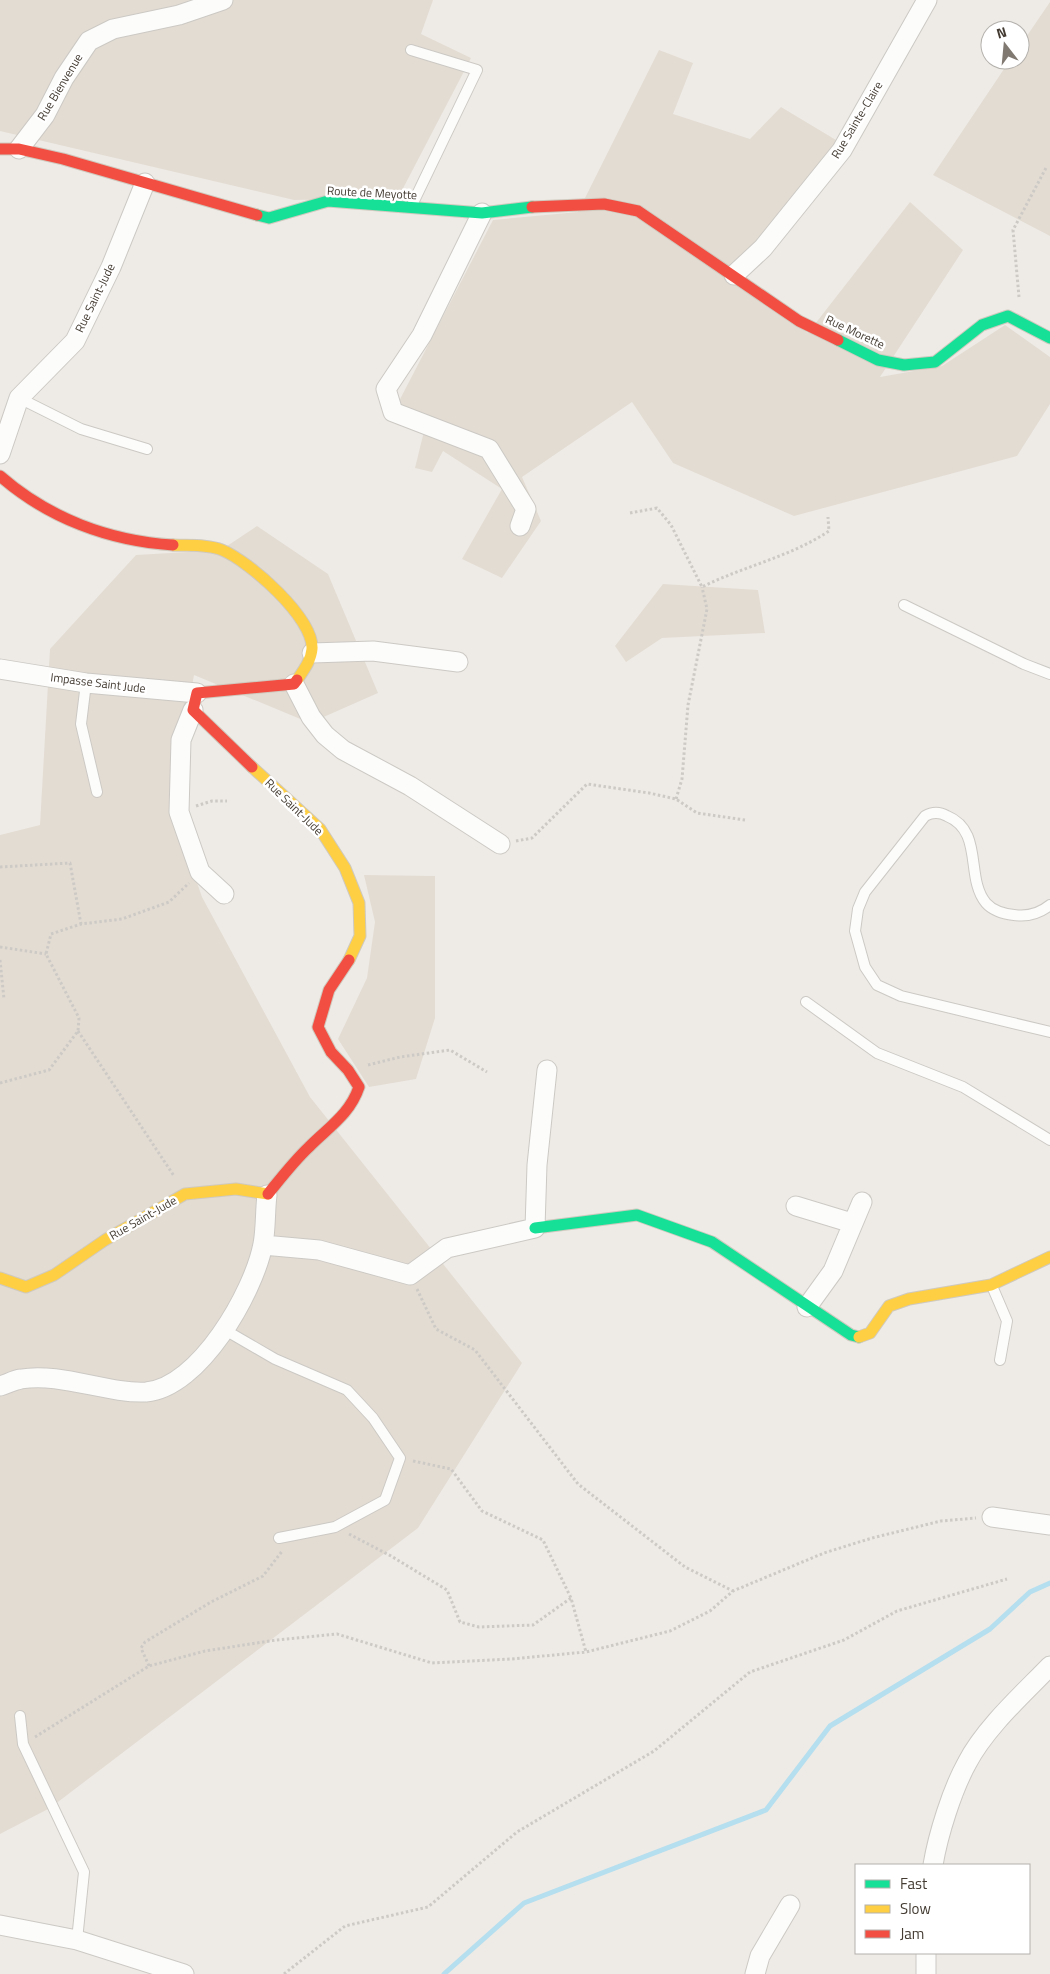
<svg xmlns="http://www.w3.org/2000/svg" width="1050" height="1974" font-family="'Titillium Web',sans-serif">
<rect width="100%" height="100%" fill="#eeebe6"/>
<path fill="#e3dcd3" d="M0 0H433L421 34 471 58 398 198 294 200 0 131Z
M1050 2V236L933 175 1010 60H1020V46Z
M659 50 693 63 673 114 750 139 781 107 841 143 724 278 808 333 910 202 963 250 880 377 942 366 1005 325 1050 357V404L1017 456 794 516 673 463 632 402 522 477 541 521 502 578 462 559 502 489 443 451 432 472 415 468 427 419 397 405 493 220 578 212Z
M257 526 328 574 378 693 310 723 194 675 171 808 202 897 310 1097 522 1363 418 1528 50 1808 0 1834V835L40 825 50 649 136 555 221 550Z
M663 584 758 590 765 633 662 638 626 662 615 646Z
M364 875 435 876V1018L416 1079 369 1087 338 1039 367 978 375 922Z"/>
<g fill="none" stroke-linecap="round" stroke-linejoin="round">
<path stroke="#b5deee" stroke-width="5" d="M444 1974 524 1903 766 1810 830 1726 990 1629 1030 1592 1050 1583"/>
<defs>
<path id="lane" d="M411 50 477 70 412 205
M19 398 81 429 147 449
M904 605 1024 664 1050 674
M86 683 81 724 97 792
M1050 905C1039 914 1028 917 1014 915 1005 914 993 911 986 903 965 878 984 831 947 816 940 812 932 812 925 816L865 892 858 909 855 931 865 967 877 985 901 996 1050 1032
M806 1002 877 1053 963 1087 1050 1140
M992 1286 1007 1321 1000 1360
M225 1330 275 1359 347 1390 373 1418 400 1458 385 1500 335 1527 279 1538
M20 1716 23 1744 84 1872 77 1940"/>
<path id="street" d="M19 149 45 115 64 78 89 41 113 29 179 15 223 0
M482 213 422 335 386 389 393 412 489 449 526 509 520 526
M734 275 763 248 842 150 927 0
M0 454 19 398 75 341 111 267 145 183
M312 653 373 651 458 662
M0 669 86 683 197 693
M294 684 311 717 325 735 343 750 410 786 500 844
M193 710 181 740 179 812 200 872 224 894
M796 1206 852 1223
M263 1245 319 1250 410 1275 447 1248 535 1228 537 1165 547 1070
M807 1307 833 1271 862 1202
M0 1386C7 1384 14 1380 21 1379 60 1372 108 1394 146 1392 199 1388 254 1292 263 1244 266 1228 265 1211 267 1195
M992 1517 1050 1525
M933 1865C938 1835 952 1790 967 1763 985 1728 1023 1694 1050 1666
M0 1925 77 1940 184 1974
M926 1953V1974
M755 1974 760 1956 790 1905"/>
<path id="fast" d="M257 215 269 218 328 201 482 213 532 207
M838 340 878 360 904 365 935 362 982 325 1008 316 1050 338
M535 1228 637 1215 712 1242 851 1335 859 1337"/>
<path id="slow" d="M173 545C188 546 207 544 222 550 249 561 314 618 312 649 311 661 303 671 297 680
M252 767 320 829 345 868 359 903 360 936 349 960
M0 1278 26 1287 54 1275 105 1240 185 1194 236 1189 268 1194
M859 1337 870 1333 889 1306 909 1299 991 1285 1050 1257"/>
<path id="jam" d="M0 149H19L63 159 257 215
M532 207 604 204 638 211 799 321 838 340
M0 476C48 518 109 541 173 545
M252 767 193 710 197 693 294 684 297 680
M268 1194C281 1178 294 1161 309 1147 329 1127 350 1114 359 1087L348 1070 331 1052 318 1027 329 990 349 960"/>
</defs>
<use href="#lane" stroke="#ccc9c4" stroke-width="12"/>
<use href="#street" stroke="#ccc9c4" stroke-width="21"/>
<use href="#fast" stroke="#cfc9be" stroke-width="13"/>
<use href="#slow" stroke="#cfc9be" stroke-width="13"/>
<use href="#jam" stroke="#cfc9be" stroke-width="13"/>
<path stroke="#cdcac6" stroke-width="3" stroke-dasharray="2.5 2.5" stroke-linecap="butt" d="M1019 297 1013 230 1047 166
M630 513 657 508 671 525 702 587C744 566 790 557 829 531L828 517
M676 799 682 779 688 705 707 609 702 587
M196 806 212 801H227
M516 841 532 838 587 784 649 793 676 799 697 813 745 820
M0 867 70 863 81 924
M0 947 46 954
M0 960 4 999
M78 1031 174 1176
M368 1065 400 1057 450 1050 487 1072
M0 1083 49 1070 78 1031 79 1018 46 954 51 934 81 924 122 919 169 902 189 883
M417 1289 436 1329 475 1350 578 1484 685 1567 733 1591
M413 1461 451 1469 482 1511 543 1540 571 1598 586 1652
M349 1534 391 1556 447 1590 460 1622 479 1627 533 1625 571 1598
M149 1666 141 1648 145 1642 211 1602 263 1576 283 1550
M35 1737 149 1666 205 1651 276 1640 337 1634 432 1663 511 1659 586 1652 670 1631 710 1611 733 1591 824 1553 872 1538 941 1521 976 1518
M284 1974 345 1926 428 1907 517 1832 654 1751 750 1672 844 1640 897 1611 1007 1579"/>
<use href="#lane" stroke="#fcfcfb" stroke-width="10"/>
<use href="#street" stroke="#fcfcfb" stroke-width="19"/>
<use href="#fast" stroke="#16e098" stroke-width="11"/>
<use href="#slow" stroke="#ffcf43" stroke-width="11"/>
<use href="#jam" stroke="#f24e42" stroke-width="11"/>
</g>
<g text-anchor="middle" stroke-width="5" stroke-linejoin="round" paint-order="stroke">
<g font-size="12" fill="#443c33" stroke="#fff">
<text transform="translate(60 87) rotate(-59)" y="4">Rue Bienvenue</text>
<text transform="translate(857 120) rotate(-59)" y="4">Rue Sainte-Claire</text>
<text transform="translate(372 193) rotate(3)" y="4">Route de Meyotte</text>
<text transform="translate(95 298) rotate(-64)" y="4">Rue Saint-Jude</text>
<text transform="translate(855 332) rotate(25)" y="4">Rue Morette</text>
<text transform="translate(98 683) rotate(7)" y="4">Impasse Saint Jude</text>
<text transform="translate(294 807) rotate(44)" y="4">Rue Saint-Jude</text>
<text transform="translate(143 1218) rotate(-30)" y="4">Rue Saint-Jude</text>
</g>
</g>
<rect x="855" y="1864" width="175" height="90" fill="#ffffff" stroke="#b4b1ad"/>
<rect x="865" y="1880" width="25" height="8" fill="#16e098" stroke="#b4b1ad"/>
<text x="900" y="1889" font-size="15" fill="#443c33">Fast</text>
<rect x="865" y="1905" width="25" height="8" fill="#ffcf43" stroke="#b4b1ad"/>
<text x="900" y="1914" font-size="15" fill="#443c33">Slow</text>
<rect x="865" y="1930" width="25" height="8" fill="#f24e42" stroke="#b4b1ad"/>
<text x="900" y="1939" font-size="15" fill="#443c33">Jam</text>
<g transform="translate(1005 45) rotate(344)"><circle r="24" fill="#ffffff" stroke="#b4b1ad"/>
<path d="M0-4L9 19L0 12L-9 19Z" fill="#807972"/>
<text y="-8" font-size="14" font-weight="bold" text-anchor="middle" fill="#443c33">N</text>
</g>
</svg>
